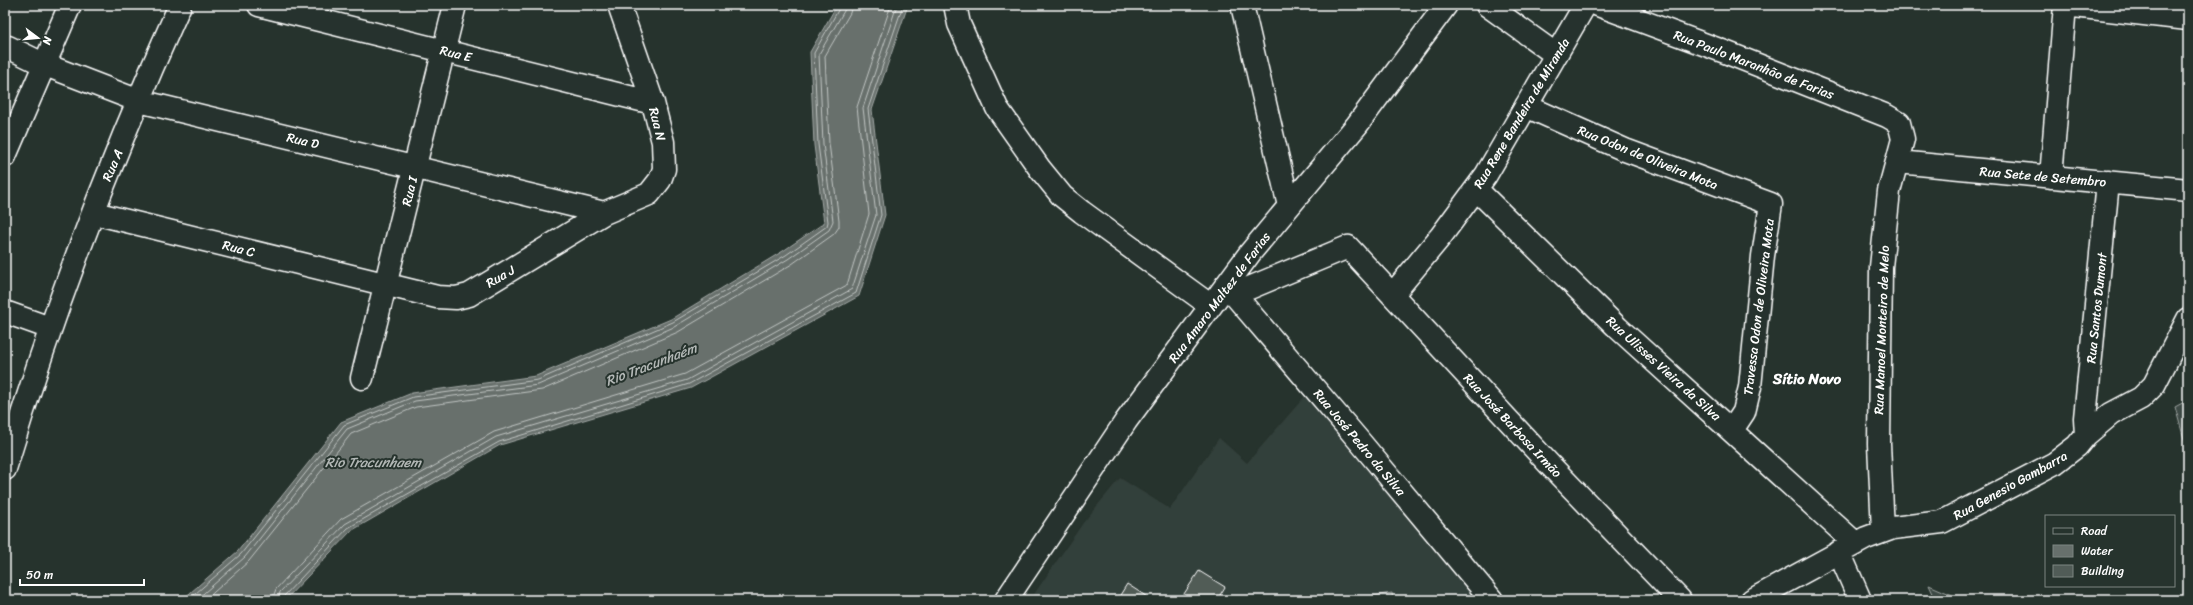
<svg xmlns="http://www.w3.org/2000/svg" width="2193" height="605" font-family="Sriracha,sans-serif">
<rect width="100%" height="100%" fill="#26332d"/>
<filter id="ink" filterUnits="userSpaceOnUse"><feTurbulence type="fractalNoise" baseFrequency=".025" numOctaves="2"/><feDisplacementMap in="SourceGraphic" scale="8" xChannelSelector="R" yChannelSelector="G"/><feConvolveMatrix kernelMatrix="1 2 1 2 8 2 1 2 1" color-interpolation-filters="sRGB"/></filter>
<g filter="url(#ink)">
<path fill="#333f3a" d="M1306 395 1477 600H1030L1083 523 1120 478 1170 509 1219 438 1247 463Z"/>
<path fill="#3e4944" stroke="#9ea4a2" d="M2188 400V453L2175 407Z
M1929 585 1964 600H1936Z
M1392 593 1393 600H1347Z"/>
<path fill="#67706c" stroke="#a4a9a7" d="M837 5H908L872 110 885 215 859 296 691 388 500 445 351 531 285 600H182L238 551 341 422 412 393 536 376 671 319 783 251 824 223 814 145 810 52Z"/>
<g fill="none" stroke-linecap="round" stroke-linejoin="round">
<path stroke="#c2c6c4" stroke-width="1" d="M188 600 241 554 344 425 413 397 538 380 673 322 786 255 827 226 828 222 818 144 814 53 841 5
M196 600 245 557 347 429 415 401 538 385 674 327 788 259 829 230 833 221 823 144 819 54 844 11 846 5
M205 600 249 561 351 434 416 407 542 390 678 332 792 264 834 234 839 227V221L829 143 825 56 850 13 852 5
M272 600 276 589 341 519 494 432 685 374 847 285 869 214 857 107 891 5
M278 600 280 592 345 524 496 437 687 380 852 289 876 215 863 108 897 5
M283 600 284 596 348 528 499 442 689 384 856 293 881 215 868 109 903 5"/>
</g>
<path fill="#515c57" stroke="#fff" d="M1199 571 1225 587 1217 600H1180Z
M1127 584 1152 600H1117Z"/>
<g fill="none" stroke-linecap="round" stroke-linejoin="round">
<defs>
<path id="minor" d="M259 5 653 103
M955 5 959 24 997 108 1040 169 1062 196 1082 212 1211 306
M1242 5 1289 206
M1487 5 1555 54
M1598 5 1725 52 1887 116 1899 123 1903 139 1889 191 1881 267 1879 444 1883 531
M2065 5 2188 19
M8 47 43 64 139 101 604 213
M1526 106 1625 150 1771 204 1763 256 1750 387 1744 412 1732 430
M5 156 70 5
M1898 162 2188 190
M2051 177 2065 5
M1476 189 1618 328 1855 543
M94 213 437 297 456 298 469 295 604 213 649 194 660 180 664 169 663 142 653 103 619 5
M1226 285 1361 443 1492 600
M1235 294 1348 247 1549 464 1680 600
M1393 294 1441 236 1486 175 1585 5
M5 312 50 328
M362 378 455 5
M2086 435 2085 418 2108 182
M5 469C53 310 112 155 180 5
M1839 552 1860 600
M1006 600 1126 421 1250 253 1357 125 1446 5
M1752 600 1866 538 1893 528 1942 522 2055 463 2077 446 2086 435 2111 414 2141 398 2154 385 2188 319"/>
</defs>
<use href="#minor" stroke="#fff" stroke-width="25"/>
<use href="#minor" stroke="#26332d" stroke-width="22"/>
</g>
</g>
<g text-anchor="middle" stroke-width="4" stroke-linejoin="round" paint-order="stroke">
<g font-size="13" fill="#fff" stroke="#26332d">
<text transform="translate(456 53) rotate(14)" y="5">Rua E</text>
<text transform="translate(1754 64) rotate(21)" y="5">Rua Paulo Maranhão de Farias</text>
<text transform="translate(1521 113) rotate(-59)" y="5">Rua Rene Bandeira de Miranda</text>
<text transform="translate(658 124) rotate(76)" y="5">Rua N</text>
<text transform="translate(303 140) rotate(13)" y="5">Rua D</text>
<text transform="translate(1648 157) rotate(22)" y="5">Rua Odon de Oliveira Mota</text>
<text transform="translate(112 165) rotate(-67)" y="5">Rua A</text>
<text transform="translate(2043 176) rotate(5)" y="5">Rua Sete de Setembro</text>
<text transform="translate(409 191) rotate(-76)" y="5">Rua I</text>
<text transform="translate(239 248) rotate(14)" y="5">Rua C</text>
<text transform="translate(500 276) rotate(-30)" y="5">Rua J</text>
<text transform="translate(1219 297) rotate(-53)" y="5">Rua Amaro Maltez de Farias</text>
<text transform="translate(1758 307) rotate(-83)" y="5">Travessa Odon de Oliveira Mota</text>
<text transform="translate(2096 308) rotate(-84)" y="5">Rua Santos Dumont</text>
<text transform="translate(1881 330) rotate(-88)" y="5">Rua Manoel Monteiro de Melo</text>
<text transform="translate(1664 368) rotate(42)" y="5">Rua Ulisses Vieira da Silva</text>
<text transform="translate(1513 425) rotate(47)" y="5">Rua José Barbosa Irmão</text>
<text transform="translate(1360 442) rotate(50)" y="5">Rua José Pedro da Silva</text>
<text transform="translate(2010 485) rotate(-29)" y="5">Rua Genesio Gambarra</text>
</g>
<g font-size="14" font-style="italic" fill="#b3b8b6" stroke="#26332d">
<text transform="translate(651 364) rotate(-21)" y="5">Rio Tracunhaém</text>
<text x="373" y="467">Rio Tracunhaem</text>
</g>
<g font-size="15" font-weight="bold" fill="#fff" stroke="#26332d">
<text x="1807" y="384">Sítio Novo</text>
</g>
</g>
<rect width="2193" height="605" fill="none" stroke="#26332d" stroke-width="20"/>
<rect x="10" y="10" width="2173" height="585" fill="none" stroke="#fff" stroke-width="1.5" filter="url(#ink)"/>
<rect x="2045" y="515" width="130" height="72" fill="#26332d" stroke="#7d8581"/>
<rect x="2053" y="528" width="20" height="6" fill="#26332d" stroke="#7d8581"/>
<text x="2081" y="535" font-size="12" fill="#ffffff">Road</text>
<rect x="2053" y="545" width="20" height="12" fill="#67706c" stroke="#7d8581"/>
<text x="2081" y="555" font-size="12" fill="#ffffff">Water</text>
<rect x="2053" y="565" width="20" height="12" fill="#515c57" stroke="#7d8581"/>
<text x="2081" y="575" font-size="12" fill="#ffffff">Building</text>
<g transform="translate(38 38) rotate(106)" stroke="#26332d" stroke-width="3" paint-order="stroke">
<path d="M0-3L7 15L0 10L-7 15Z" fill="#ffffff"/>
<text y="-6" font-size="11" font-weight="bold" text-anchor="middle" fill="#ffffff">N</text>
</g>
<path d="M20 579v6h124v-6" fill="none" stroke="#ffffff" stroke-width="2"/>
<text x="26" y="579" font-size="12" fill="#ffffff" stroke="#26332d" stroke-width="3" paint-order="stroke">50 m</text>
</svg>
